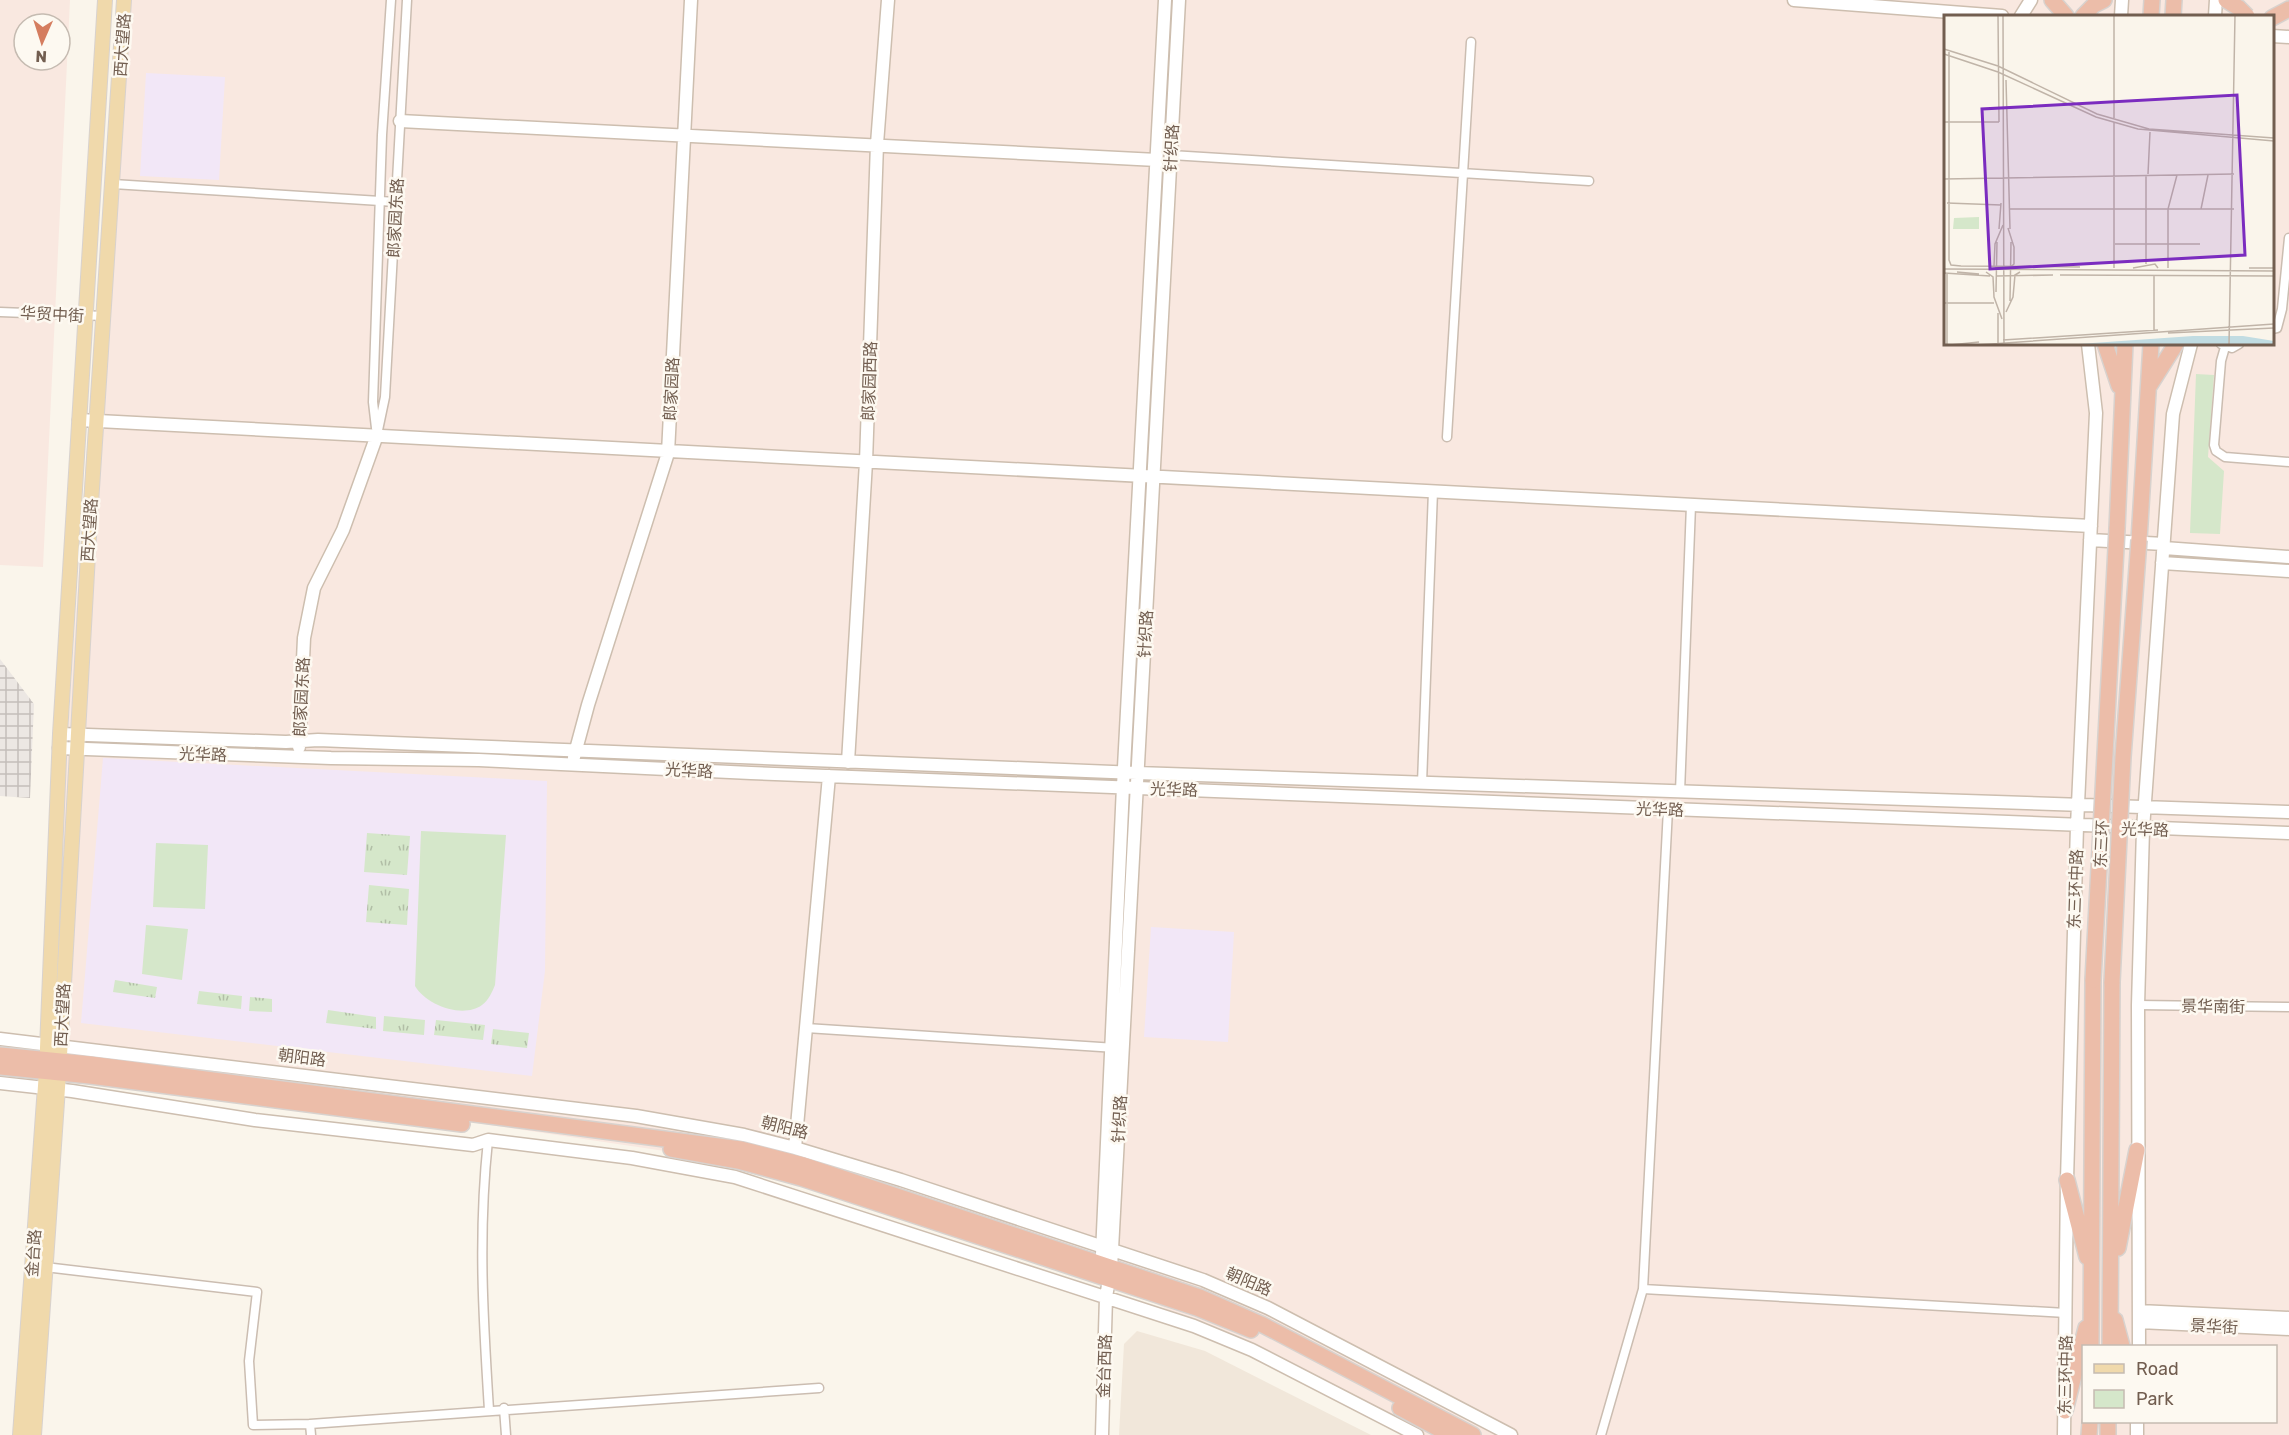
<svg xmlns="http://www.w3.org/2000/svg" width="2289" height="1435" font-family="Rubik,'Noto Sans SC',sans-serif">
<defs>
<pattern id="industrial-grid" width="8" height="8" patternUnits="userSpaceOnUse" patternTransform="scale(1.5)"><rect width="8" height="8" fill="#ece7e3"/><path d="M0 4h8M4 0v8" fill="none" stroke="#c4beba"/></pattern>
<pattern id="grass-tufts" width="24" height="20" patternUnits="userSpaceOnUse" patternTransform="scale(1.5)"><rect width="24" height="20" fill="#d5e7ca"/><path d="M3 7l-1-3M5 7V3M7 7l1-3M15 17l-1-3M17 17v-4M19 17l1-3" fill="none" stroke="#b1bea6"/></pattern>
</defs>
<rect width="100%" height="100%" fill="#faf5eb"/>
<path fill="#f1e7da" d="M1137 1331 1205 1351 1371 1435H1119L1124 1344Z"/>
<path fill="#f9e8e0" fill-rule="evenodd" d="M0 0H70L43 567 0 565ZM24 24H60V60H24Z
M117 0H2289V1435H1425L1107 1280 786 1169 46 1059ZM1946 16H2272V344H1946ZM2084 1346H2276V1422H2084Z"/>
<path fill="url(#industrial-grid)" d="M0 659 34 704 30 798 0 796Z"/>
<path fill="#f2e7f7" d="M146 73 225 77 219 180 140 176Z
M103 758 547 781 545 971 532 1076 81 1023Z
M1151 927 1234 932 1228 1042 1144 1037Z"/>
<path fill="url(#grass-tufts)" d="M367 833 410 836 407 875 364 872Z
M369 885 409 889 407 925 366 922Z
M115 980 157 987 155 998 113 992Z
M199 991 242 996 241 1009 197 1004Z
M250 997 272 999V1012L249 1011Z
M328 1010 376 1017V1029L326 1023Z
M384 1016 425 1020 424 1035 383 1031Z
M436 1020 485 1025 483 1040 434 1035Z
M493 1029 529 1033 527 1048 491 1044Z"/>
<path fill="#d5e7ca" d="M2196 374 2214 375 2208 457 2224 471 2220 534 2190 533Z
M421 831 506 835 495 985C492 992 489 1000 482 1005 463 1019 426 1005 415 986Z
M156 843 208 845 205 909 153 907Z
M146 925 188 929 182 980 142 974Z"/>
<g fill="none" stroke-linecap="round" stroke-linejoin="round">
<defs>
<path id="street" d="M1171 155 1589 181
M113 184 396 202
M0 312 104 316
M2272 329 2277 328 2282 309 2289 238
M2221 344 2232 348 2239 344
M2225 347 2221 361 2214 445 2216 451 2225 457 2289 462
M376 428 373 402 382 135 391 0
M377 435 385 397 407 0
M1447 437 1471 42
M1422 783 1433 491
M1680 792 1691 505
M2138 1005 2289 1007
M806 1028 1116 1048
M488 1140C478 1234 483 1316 489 1410
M45 1267 257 1292 249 1361 253 1425 310 1424
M1643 1289 2066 1313
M504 1408 506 1435
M311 1435 310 1424 819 1388
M1601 1435 1643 1289 1668 809"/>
<path id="secondary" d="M1794 0 2002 16
M2021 16 2031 0
M2121 16 2122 0
M2215 16 2216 0
M2272 36 2289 37
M400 121 1157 160
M79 420 2091 526
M2090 540 2164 544
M2164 548 2289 557
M2162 563 2289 571
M60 734 286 742 318 740 1137 773 2289 812
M299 747 304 638 314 588 343 530 377 435
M59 748 331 758 479 760 751 773 2289 833
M574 757 588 705 668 453 691 0
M848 762 866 462 877 144 888 0
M0 1039 636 1116 744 1135 795 1148 901 1180 1203 1280 1268 1308 1511 1435
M0 1083 72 1091 255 1120 473 1145 488 1140 632 1158 735 1177 1194 1326 1252 1350 1417 1435
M795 1148 829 776
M1102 1254 1123 786 1165 0
M2139 1311 2289 1318
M2139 1322 2289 1329
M2139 1346 2138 1005 2143 829 2173 414 2191 344
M1102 1435 1106 1297 1111 1268 1179 0
M2064 1435 2067 1180 2077 826 2096 413 2088 344
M2137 1435V1422"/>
<path id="primary" d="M20 1435 46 1072 60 734 105 0
M34 1435 59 1073 90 519 124 0"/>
<path id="highway" d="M2052 0 2066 16
M2083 16 2094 5 2104 0
M2151 16 2152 0
M2173 16 2174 0
M2272 18 2289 9
M2105 344 2119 386
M2150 385 2176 344
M2117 529 2125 344
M2139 540 2151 344
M0 1055 91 1064 741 1149 804 1165 1200 1297 1261 1324 1473 1435
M0 1067 90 1076 462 1124
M671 1149 738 1161 801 1178 1197 1308 1251 1330
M2067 1180 2087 1257
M2118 1248 2137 1150
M2115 1320 2122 1346
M2091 1346 2093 980
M2110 1346 2112 982
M1400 1408 1450 1435
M2065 1411 2086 1328
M2089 1435 2090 1422
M2108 1435V1422"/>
</defs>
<use href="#street" stroke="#cbbdb1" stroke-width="11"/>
<use href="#secondary" stroke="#cdbeaf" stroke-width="15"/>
<use href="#primary" stroke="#d8d2ce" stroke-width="16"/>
<use href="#highway" stroke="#d8d2ce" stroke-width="18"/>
<use href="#street" stroke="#fff" stroke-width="8"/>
<use href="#secondary" stroke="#fff" stroke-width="12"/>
<use href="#primary" stroke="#f0d9ab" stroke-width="14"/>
<use href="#highway" stroke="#ecbda9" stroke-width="15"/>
<defs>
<path id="highway-bridge" d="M2226 0 2239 8 2247 16
M2093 980 2117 529
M2112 982 2123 757 2139 540"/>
</defs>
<use href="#highway-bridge" stroke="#d8d2ce" stroke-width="18" stroke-linecap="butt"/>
<use href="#highway-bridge" stroke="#ecbda9" stroke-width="15"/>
</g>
<g text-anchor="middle" stroke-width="5" stroke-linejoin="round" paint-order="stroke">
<g font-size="16" fill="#725e50" stroke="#fdf9f1">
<text transform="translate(122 45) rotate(-86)" y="6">西大望路</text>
<text transform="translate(1171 148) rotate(-87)" y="6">针织路</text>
<text transform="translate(395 218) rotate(-87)" y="6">郎家园东路</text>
<text transform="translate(52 314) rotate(3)" y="6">华贸中街</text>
<text transform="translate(869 381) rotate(-88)" y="6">郎家园西路</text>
<text transform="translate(671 389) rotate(-87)" y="6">郎家园路</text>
<text transform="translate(89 530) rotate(-86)" y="6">西大望路</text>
<text transform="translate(1145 634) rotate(-87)" y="6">针织路</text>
<text transform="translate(301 697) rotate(-87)" y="6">郎家园东路</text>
<text transform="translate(203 754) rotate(2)" y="6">光华路</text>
<text transform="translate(689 770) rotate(3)" y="6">光华路</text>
<text transform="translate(1174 789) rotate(2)" y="6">光华路</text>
<text transform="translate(1660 809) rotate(2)" y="6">光华路</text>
<text transform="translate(2145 829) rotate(2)" y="6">光华路</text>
<text transform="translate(2101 844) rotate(-87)" y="6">东三环</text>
<text transform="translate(2075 889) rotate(-88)" y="6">东三环中路</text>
<text transform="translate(2213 1006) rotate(1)" y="6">景华南街</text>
<text transform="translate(62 1015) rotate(-87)" y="6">西大望路</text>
<text transform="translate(302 1057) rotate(7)" y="6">朝阳路</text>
<text transform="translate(1119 1119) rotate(-87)" y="6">针织路</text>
<text transform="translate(785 1127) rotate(14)" y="6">朝阳路</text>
<text transform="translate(33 1253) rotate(-86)" y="6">金台路</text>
<text transform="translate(1249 1281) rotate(23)" y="6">朝阳路</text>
<text transform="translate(2214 1326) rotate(3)" y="6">景华街</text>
<text transform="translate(1104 1366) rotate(-88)" y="6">金台西路</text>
<text transform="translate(2065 1375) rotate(-89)" y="6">东三环中路</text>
</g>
</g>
<g transform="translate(1944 15)">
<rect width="330" height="330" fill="#faf5eb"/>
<path d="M35 202V214H9L10 203Z" fill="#d5e7ca"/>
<path d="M249 321H299L330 326V330H120Z" fill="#c1dce2"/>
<path fill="none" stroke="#c0b4a8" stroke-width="1.5" d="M54 0 55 107M59 0 60 330M170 0V103M0 34 54 51 153 99 205 114 330 123M5 37V245L7 250 17 251M0 39 54 57 152 102 194 114 330 126M62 65 66 214M1 107H55M204 159 206 117M0 164 290 159M3 188 57 190M65 194H290M257 194 264 160M55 214 57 188M171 229H256M202 249V160M17 251 136 252M170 253V107M189 253 211 249 214 253M224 253V194L233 160M305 253H330M0 254 330 256M55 254 50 251 51 229 59 210M64 254 70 249V232L64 213M13 257 35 259M42 257 49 262 50 282 58 304M0 258 46 261M116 260 330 261M53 261 109 260M52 277 53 227M66 286 67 227M0 288H50M62 297 69 282 71 260 76 257M210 315V260M224 318 330 313M59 325 214 315M3 330V258M6 330 35 327M33 330 330 309M54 330V298M285 330 291 0"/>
<path fill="#7b2cbf" fill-opacity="0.15" stroke="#7b2cbf" stroke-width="3" d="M293 80 301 240 46 254 38 94Z"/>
<rect width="330" height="330" fill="none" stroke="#725e50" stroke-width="3"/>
</g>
<rect x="2082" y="1345" width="195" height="78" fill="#fdf9f1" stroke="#c5bbb1" stroke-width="1.5"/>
<rect x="2094" y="1364" width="30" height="9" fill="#f0d9ab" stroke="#c5bbb1" stroke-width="1.5"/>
<text x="2136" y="1375" font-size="18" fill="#725e50">Road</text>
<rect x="2094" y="1390" width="30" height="18" fill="#d5e7ca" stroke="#c5bbb1" stroke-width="1.5"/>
<text x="2136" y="1405" font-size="18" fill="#725e50">Park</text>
<g transform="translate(42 42) rotate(183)"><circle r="28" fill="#fdf9f1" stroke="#c5bbb1" stroke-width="1.5"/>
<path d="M0-4.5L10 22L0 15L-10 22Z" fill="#d57d5f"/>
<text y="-9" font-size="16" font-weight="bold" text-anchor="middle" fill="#725e50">N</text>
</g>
</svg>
